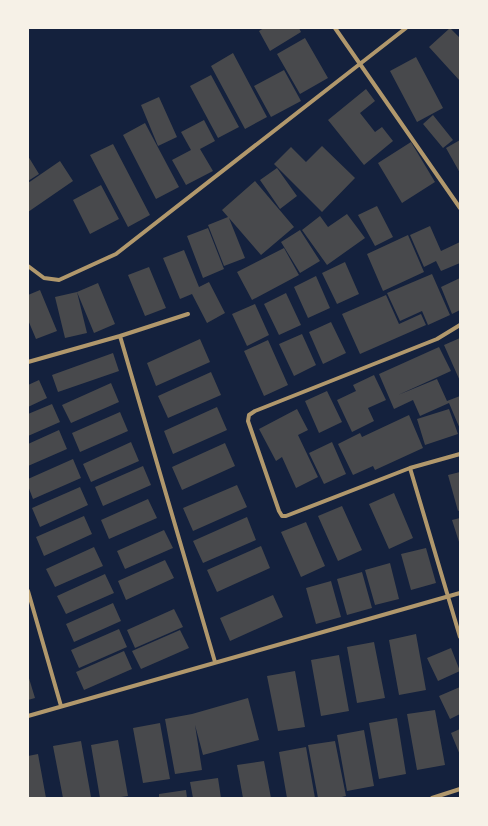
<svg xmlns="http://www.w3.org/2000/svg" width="488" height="826" font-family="Commissioner,sans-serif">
<rect width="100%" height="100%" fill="#14213d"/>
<path fill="#48494c" d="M264 28H299L301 32 270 51 259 31Z
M450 28 460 38V81L429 47Z
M305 38 328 78 300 94 277 54Z
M233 53 267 117 245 129 211 66Z
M416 57 443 108 417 122 390 71Z
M284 70 301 101 271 117 254 86Z
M211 75 239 127 218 138 190 86Z
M366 89 375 101 360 113 375 132 382 127 393 141 364 165 328 120Z
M159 97 177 137 158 146 141 105Z
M433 115 453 140 443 148 423 124Z
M204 120 215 141 200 149 213 171 186 185 172 160 191 150 181 132Z
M145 123 179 187 156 199 123 135Z
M460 140V173L446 148Z
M411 142 435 182 402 203 378 163Z
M113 144 150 215 128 227 90 155Z
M322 146 355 178 322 212 274 164 291 147 306 162Z
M28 156 39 174 28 181Z
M60 161 73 181 28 212V183Z
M277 168 297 196 280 209 260 180Z
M255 181 294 227 261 255 229 218 245 258 224 266 208 225 228 217 222 210Z
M101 185 119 219 90 234 73 200Z
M377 206 393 237 375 246 358 215Z
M347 214 365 238 327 265 302 230 320 216 328 227Z
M430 226 441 251 460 242V263L441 271 436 261 424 267 410 235Z
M208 228 224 269 203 278 187 236Z
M300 230 320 261 300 273 281 242Z
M408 235 424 272 383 291 367 254Z
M284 248 299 275 252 300 237 272Z
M184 250 199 287 209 282 225 313 207 323 192 294 180 299 163 258Z
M345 262 359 294 337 304 322 273Z
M149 267 166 308 145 316 128 275Z
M432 274 450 315 428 325 422 311 400 321 387 293Z
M316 276 330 308 308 318 294 287Z
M460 278V310L452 314 441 287Z
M98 283 115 324 94 333 77 292Z
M40 290 57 331 36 339 28 320V295Z
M77 292 87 333 65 338 55 297Z
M286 293 301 325 279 335 264 304Z
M386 295 399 324 421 314 426 325 360 354 342 314Z
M255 304 269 335 247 346 232 314Z
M331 322 346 353 323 364 309 332Z
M302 334 316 365 294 376 279 344Z
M460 338V381L444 345Z
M200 339 210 362 156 386 147 363Z
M268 340 288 385 264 396 244 351Z
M439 347 451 371 398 395 437 379 447 401 460 396V429L449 403 420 416 413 400 394 409 379 374Z
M113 353 119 371 58 392 52 375Z
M211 372 221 395 168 418 158 396Z
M374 375 386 400 368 408 374 421 352 432 337 400 356 391 353 385Z
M39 380 47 398 28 407V385Z
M111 383 119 402 71 423 62 405Z
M327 391 342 422 319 433 305 401Z
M52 404 60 422 28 436V414Z
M217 407 227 430 173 454 164 431Z
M297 409 308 430 298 435 318 477 296 488 282 457 276 461 259 429Z
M449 409 458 434 425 445 417 419Z
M120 412 128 431 80 452 72 433Z
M409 415 423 448 375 470 373 466 353 475 338 444 360 433 362 437Z
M59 430 67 449 28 466V444Z
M131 442 139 461 91 482 83 464Z
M332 442 346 474 324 484 309 453Z
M225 443 235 466 182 490 172 467Z
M73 459 81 478 33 499 28 486V479Z
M143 466 151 485 103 506 95 487Z
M460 472V510L458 511 448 475Z
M237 485 247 507 193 531 183 508Z
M80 487 88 505 40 527 32 508Z
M394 493 413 538 389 549 369 504Z
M148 499 157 518 109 539 101 520Z
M342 506 362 550 338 561 318 516Z
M84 516 92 534 44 556 36 537Z
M247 517 256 540 203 563 193 541Z
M460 518V545L452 520Z
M306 522 325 566 301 577 281 532Z
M164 530 173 548 125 569 117 551Z
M261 546 270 568 217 592 207 570Z
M94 547 103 566 55 587 46 569Z
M426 548 436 583 411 590 401 554Z
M165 560 174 578 126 600 118 581Z
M390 563 399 599 375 605 365 570Z
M362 572 372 608 347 615 337 579Z
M105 574 114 593 66 614 57 596Z
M331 581 341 617 316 624 306 588Z
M273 595 283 617 230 641 220 618Z
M113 603 121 621 74 642 66 624Z
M174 609 183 627 135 648 127 630Z
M119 629 127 647 79 668 71 650Z
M180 630 189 648 141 669 132 651Z
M416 634 426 690 399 695 389 640Z
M374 642 385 698 357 703 347 647Z
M451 648 460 671 438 681 427 658Z
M124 651 132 669 84 690 76 672Z
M339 655 349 711 321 716 311 660Z
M295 671 305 727 278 731 267 676Z
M28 675 35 698 28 700Z
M460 687V714L450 719 439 696Z
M248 698 259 740 203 755 195 725 202 770 175 774 165 719 192 714Z
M435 710 445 765 417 770 407 714Z
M397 718 406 774 379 779 369 723Z
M160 723 170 779 143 783 133 728Z
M460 729V755L451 733Z
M364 730 374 786 347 791 337 735Z
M118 740 128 796 114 798H100L91 745Z
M81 741 91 797 63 798 53 746Z
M335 741 346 796 337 798H318L308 745Z
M306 747 315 798H287L279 752Z
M38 754 46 798H28V756Z
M264 761 271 798H243L237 765Z
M218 778 221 798H193L190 782Z
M186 790 187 798H159V794Z"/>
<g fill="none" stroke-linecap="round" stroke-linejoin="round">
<path stroke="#b1986c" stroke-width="4" d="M335 28 460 208
M28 266 44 278 59 280 116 254 406 28
M460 325 437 339 255 411 249 415 248 421 279 511 282 516H286L410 468 460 454
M120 336 188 314
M28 362 120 336 215 662
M410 468 460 637
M28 591 61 706
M28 716 460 593
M432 798 460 789"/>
</g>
<rect width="488" height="826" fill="none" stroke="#f6f1e7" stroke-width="58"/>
</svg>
